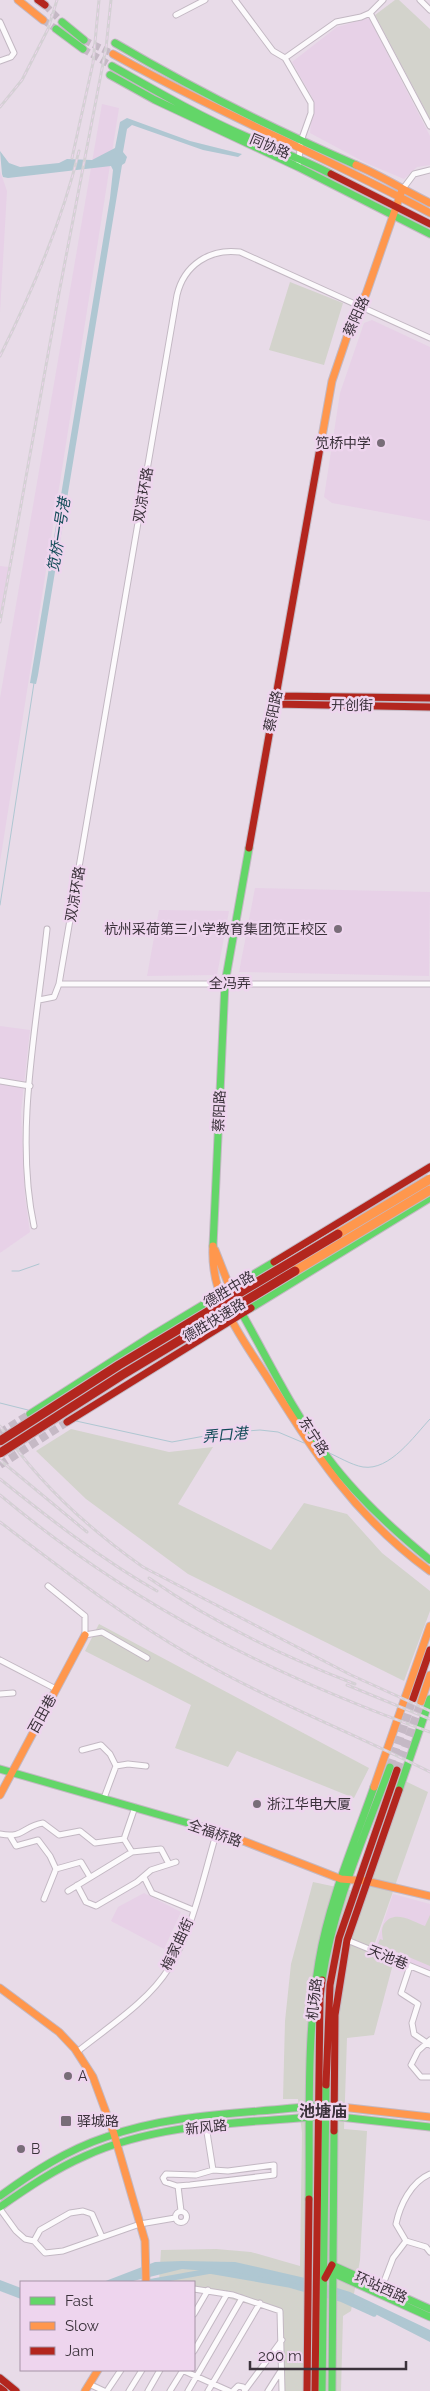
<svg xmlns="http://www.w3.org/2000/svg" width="430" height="2391" font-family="Raleway,'Noto Sans SC',sans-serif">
<rect width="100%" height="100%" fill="#e8dbe8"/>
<path fill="#e7d1e7" d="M369 18 430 136V165L417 167 404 179 366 163 310 133 313 99 292 62 337 27Z
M102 104 119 108 0 862V698Z
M0 171 7 191 0 313Z
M372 320 430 347V521L332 503 324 497 340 393 364 323Z
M0 566 9 567 0 622Z
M255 888 430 892 429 976 239 972Z
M159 910 229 911 217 975 147 976Z
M0 1026 30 1030 21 1112 25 1197 30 1232 0 1253Z
M144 1893 181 1912 164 1949 111 1921 118 1907Z
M393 1894 430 1904V1971L375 1947Z"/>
<path fill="#d3d3cc" d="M395 0H399L430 29V119L375 15Z
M290 282 343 303 324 365 269 350Z
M71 1429 169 1452 213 1447 178 1504 271 1550 304 1503 347 1514 382 1553 430 1591V1611L404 1681 188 1574 86 1499 36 1451Z
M99 1624 369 1768 354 1798 237 1751 228 1767 175 1748 191 1705 85 1651Z
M405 1781 428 1792 371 1954 393 1964 374 2035 347 2038 344 2129 367 2131 360 2260 351 2311 343 2316 341 2391H280L278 2313 221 2296 194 2291V2282H159L161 2250 216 2249 251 2252 300 2266 302 2133 298 2099H283L285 2021 291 1964 313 1882 360 1892Z
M430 1915V1966L378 1944 380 1939 383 1940C382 1935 381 1929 384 1924 394 1909 412 1921 425 1926Z"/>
<path fill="#afc7d2" d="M127 118 190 141 242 154 238 157 203 150 132 125 127 129 123 152 127 157 125 163 122 165 38 675 36 684 30 683 110 198 113 170 111 166 8 178 3 177 2 174 0 151 9 163 20 167 59 163 67 159 92 160 115 148 120 122Z
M182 2261 235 2262 305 2278 350 2292 430 2330V2342L340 2296 234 2273 182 2269 129 2282H103L155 2262Z
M0 2280 21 2288V2299L0 2291Z"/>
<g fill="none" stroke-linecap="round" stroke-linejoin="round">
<path stroke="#afc7d2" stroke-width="1" d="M0 905 34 683
M12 1271H19L39 1264
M0 1403 28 1410
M76 1421 172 1442 221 1433 260 1430 278 1432 304 1443
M327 1452C337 1456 351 1465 363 1467 390 1471 414 1436 430 1419"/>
<path stroke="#afc7d2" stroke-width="5.5" d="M149 2282 210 2271 290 2285 311 2291
M320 2293 341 2299 374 2314"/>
<path stroke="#c5b9c5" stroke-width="7" stroke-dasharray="7 3.5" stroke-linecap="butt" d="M45 5 62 22
M43 20 56 29
M84 40 113 54
M83 49 112 66"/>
<path stroke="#c5b9c5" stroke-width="8" stroke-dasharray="8 4" stroke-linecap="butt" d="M0 1433 30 1414
M0 1465 67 1422
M390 1767 413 1699
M397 1770 421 1702"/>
<defs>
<path id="street" d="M235 0 273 51 285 58 311 103V113L301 141 298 167
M420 0 430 10
M370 13 430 126
M176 15 205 0
M0 22 14 53 11 57 0 61
M285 58 336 22 361 17 370 13 383 0
M402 190 414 174 430 170
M59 984 177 295C184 265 210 248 240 252L430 338
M39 1000 54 997 59 984H430
M0 1081 30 1086
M34 1226C14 1133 37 1024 47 929
M48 1586 85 1616V1635L102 1632 147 1658
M0 1660 56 1689
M0 1694 13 1693
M82 1750 101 1745 110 1754 116 1766 128 1764 146 1766
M104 1798 116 1766
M0 1834C24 1839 23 1826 43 1823L59 1835 80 1831 95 1843 124 1839 135 1807
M10 1836 16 1846 38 1840 50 1856 56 1869 81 1862 90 1877
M124 1839 132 1852
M144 1877 152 1893 193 1910
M77 1885 86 1902 96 1906 137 1882 151 1870 176 1862
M68 1891 132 1852 161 1849 169 1864
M44 1899 56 1869
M347 1940 430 1974
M410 1966 401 1993 418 2004 412 2023 414 2034 430 2045
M430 2040 418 2051 411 2065 421 2077H430
M77 2052C108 2027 148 2002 169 1968 193 1930 204 1874 217 1831
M206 2126 213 2170 196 2175 166 2174 163 2178 165 2182 177 2186 190 2185 274 2175V2165L228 2171 213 2170
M430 2174C411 2182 400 2205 396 2224L406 2241 426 2247 430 2252
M178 2186 181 2211
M0 2209 16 2231 25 2239 34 2241 45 2253 63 2251 140 2224 175 2218
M175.5 2217a5.5 5.5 0 1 1 11 0a5.5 5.5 0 1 1-11 0Z
M34 2241 40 2230 70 2213 83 2211 92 2214 102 2237
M382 2287 393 2258 406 2241
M194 2289 233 2295 280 2311 282 2391
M194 2314 208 2290
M194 2351 227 2294
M182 2370 229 2391
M89 2384 104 2391
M245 2390 282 2340
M107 2391 121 2370
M129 2391 142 2370
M148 2391 160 2370
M170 2391 183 2370
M188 2391 242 2298
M208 2391 260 2303
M233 2391 238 2386 243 2387 245 2391
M268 2391 282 2369"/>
<path id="fast" d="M62 22 84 40
M56 29 83 49
M115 43C193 89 273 129 356 165
M112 66C156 91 201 117 247 137 276 150 304 160 331 174
M110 75 155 100 298 167 430 234
M213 1246 225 983 249 848
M251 1308 430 1198
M240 1310C268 1359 293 1413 328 1458 357 1497 392 1529 430 1560
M30 1414 153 1335 274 1262
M0 1769 223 1833
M399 1790 430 1699
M322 1980C333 1906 364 1837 390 1767
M331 2116 430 2127
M0 2196C33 2172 67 2150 106 2137 172 2113 244 2114 313 2106
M309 2199C310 2120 306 2039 319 1961 329 1901 354 1844 374 1787
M0 2207C27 2188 55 2169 85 2156 155 2124 237 2123 313 2117
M332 2265 430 2309
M333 2273 430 2317
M322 2391 326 2085
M332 2391 334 2131"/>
<path id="slow" d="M18 0 43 20
M113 54C216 112 326 157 430 213
M356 165C382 176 405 191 430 203
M320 448 332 381 354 316 366 294 402 190
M213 1246C210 1296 239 1334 265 1374 314 1452 354 1516 430 1571
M215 1250 232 1293
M421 1702 430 1675
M374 1787 430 1626
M0 1795 85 1635
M223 1833 341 1879 366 1881 430 1896
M0 1988 59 2032 75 2049 93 2077 114 2134 145 2241 146 2282
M332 2106 430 2117
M85 2391 98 2370"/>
<path id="jam" d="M38 0 45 5
M331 174 430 224
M277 696 430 698
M274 704 430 707
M249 848 320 448
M274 1262 430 1167
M67 1422 251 1308
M413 1699 430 1650
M326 2085 330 1985 339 1938 397 1770
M334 2131 335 2015 347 1940 399 1790
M325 2278 332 2265
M0 2378 16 2391
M0 2388 4 2391
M307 2391 309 2199
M315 2391 320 1998 322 1980"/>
</defs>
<use href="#street" stroke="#c3b8c3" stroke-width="7"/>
<use href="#fast" stroke="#c3b8c3" stroke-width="9"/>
<use href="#slow" stroke="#c3b8c3" stroke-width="9"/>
<use href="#jam" stroke="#c3b8c3" stroke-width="9"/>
<use href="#street" stroke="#fcfafc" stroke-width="5"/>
<use href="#fast" stroke="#63d668" stroke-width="7"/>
<use href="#slow" stroke="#ff974d" stroke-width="7"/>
<use href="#jam" stroke="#b3261e" stroke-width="7"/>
<defs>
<path id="rail" d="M0 107 22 80 48 29 57 0
M72 158 93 63 99 0
M0 356C33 290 62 222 79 151
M0 622 59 293 106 48 111 0
M0 1426C37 1481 89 1529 143 1567L351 1675 430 1711
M0 1460 87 1532
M0 1479C50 1519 101 1559 157 1591
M0 1495C130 1604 272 1675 430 1732
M0 1522C62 1569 124 1617 192 1656 268 1700 351 1732 430 1772
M149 1578C210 1621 285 1657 355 1684
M347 1685 430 1719"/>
</defs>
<use href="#rail" stroke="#d4d0d4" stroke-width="3"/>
<use href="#rail" stroke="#eed5ee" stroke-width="1" stroke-dasharray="4" stroke-linecap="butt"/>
<defs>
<path id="slow-bridge" d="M338 1234 430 1179
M295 1271 430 1190"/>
<path id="jam-bridge" d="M0 1441 119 1365 338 1234
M0 1453 122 1375 295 1271"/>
</defs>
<use href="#slow-bridge" stroke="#c3b8c3" stroke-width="11" stroke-linecap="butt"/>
<use href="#jam-bridge" stroke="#c3b8c3" stroke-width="11" stroke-linecap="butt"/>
<use href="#slow-bridge" stroke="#ff974d" stroke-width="9"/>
<use href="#jam-bridge" stroke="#b3261e" stroke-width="9"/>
</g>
<g fill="#786d78" stroke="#eed5ee" stroke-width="2">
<circle cx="381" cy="443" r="5"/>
<circle cx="338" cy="929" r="5"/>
<circle cx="257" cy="1804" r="5"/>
<circle cx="68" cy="2076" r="5"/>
<rect x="60" y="2115" width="12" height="12" rx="2.5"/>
<circle cx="21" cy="2149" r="5"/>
</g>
<g text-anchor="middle" stroke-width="5" stroke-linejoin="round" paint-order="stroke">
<g font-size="14" fill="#3b323b" stroke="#eed5ee">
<text transform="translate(270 146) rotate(23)" y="5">同协路</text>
<text transform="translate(356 316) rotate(-66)" y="5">蔡阳路</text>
<text transform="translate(143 495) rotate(-80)" y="5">双凉环路</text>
<text transform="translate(352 705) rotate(1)" y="5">开创街</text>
<text transform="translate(273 711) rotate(-78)" y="5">蔡阳路</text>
<text transform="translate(75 894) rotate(-80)" y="5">双凉环路</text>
<text x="230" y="988">全冯弄</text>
<text transform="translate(219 1111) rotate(-87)" y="5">蔡阳路</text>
<text transform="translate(229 1289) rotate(-31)" y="5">德胜中路</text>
<text transform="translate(214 1320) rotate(-31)" y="5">德胜快速路</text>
<text transform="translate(314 1436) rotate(57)" y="5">东宁路</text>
<text transform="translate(42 1714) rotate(-61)" y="5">百田巷</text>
<text transform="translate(215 1833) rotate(19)" y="5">全福桥路</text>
<text transform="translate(177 1944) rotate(-65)" y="5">梅家曲街</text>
<text transform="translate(388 1957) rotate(22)" y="5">天池巷</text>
<text transform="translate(314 1999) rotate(-84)" y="5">机场路</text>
<text transform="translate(206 2127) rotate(-6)" y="5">新风路</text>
<text transform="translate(381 2287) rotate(24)" y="5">环站西路</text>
</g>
<g font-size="14" fill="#3b323b" stroke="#eed5ee" text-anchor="start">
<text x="371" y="448" text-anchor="end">笕桥中学</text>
<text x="328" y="934" text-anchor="end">杭州采荷第三小学教育集团笕正校区</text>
<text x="267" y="1809">浙江华电大厦</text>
<text x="78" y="2081">A</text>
<text x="77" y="2126">驿城路</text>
<text x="31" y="2154">B</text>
</g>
<g font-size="15" font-style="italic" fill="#114a57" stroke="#eed5ee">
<text transform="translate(59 535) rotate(-81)" y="5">笕桥一号港</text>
<text transform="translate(225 1435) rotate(-5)" y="5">弄口港</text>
</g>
<g font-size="16" font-weight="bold" fill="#3b323b" stroke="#eed5ee">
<text x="323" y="2117">池塘庙</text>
</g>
</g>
<rect x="20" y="2281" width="175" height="90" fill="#eed5ee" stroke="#a694a6"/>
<rect x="30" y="2297" width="25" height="8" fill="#63d668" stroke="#a694a6"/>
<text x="65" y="2306" font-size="15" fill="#3b323b">Fast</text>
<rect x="30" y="2322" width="25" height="8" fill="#ff974d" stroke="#a694a6"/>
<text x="65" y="2331" font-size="15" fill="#3b323b">Slow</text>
<rect x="30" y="2347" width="25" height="8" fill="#b3261e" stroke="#a694a6"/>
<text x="65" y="2356" font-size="15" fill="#3b323b">Jam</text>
<path d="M250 2361v8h156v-8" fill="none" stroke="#3b323b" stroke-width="2.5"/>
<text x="258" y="2361" font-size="15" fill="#3b323b" stroke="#eed5ee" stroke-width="4" paint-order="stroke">200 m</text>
</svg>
